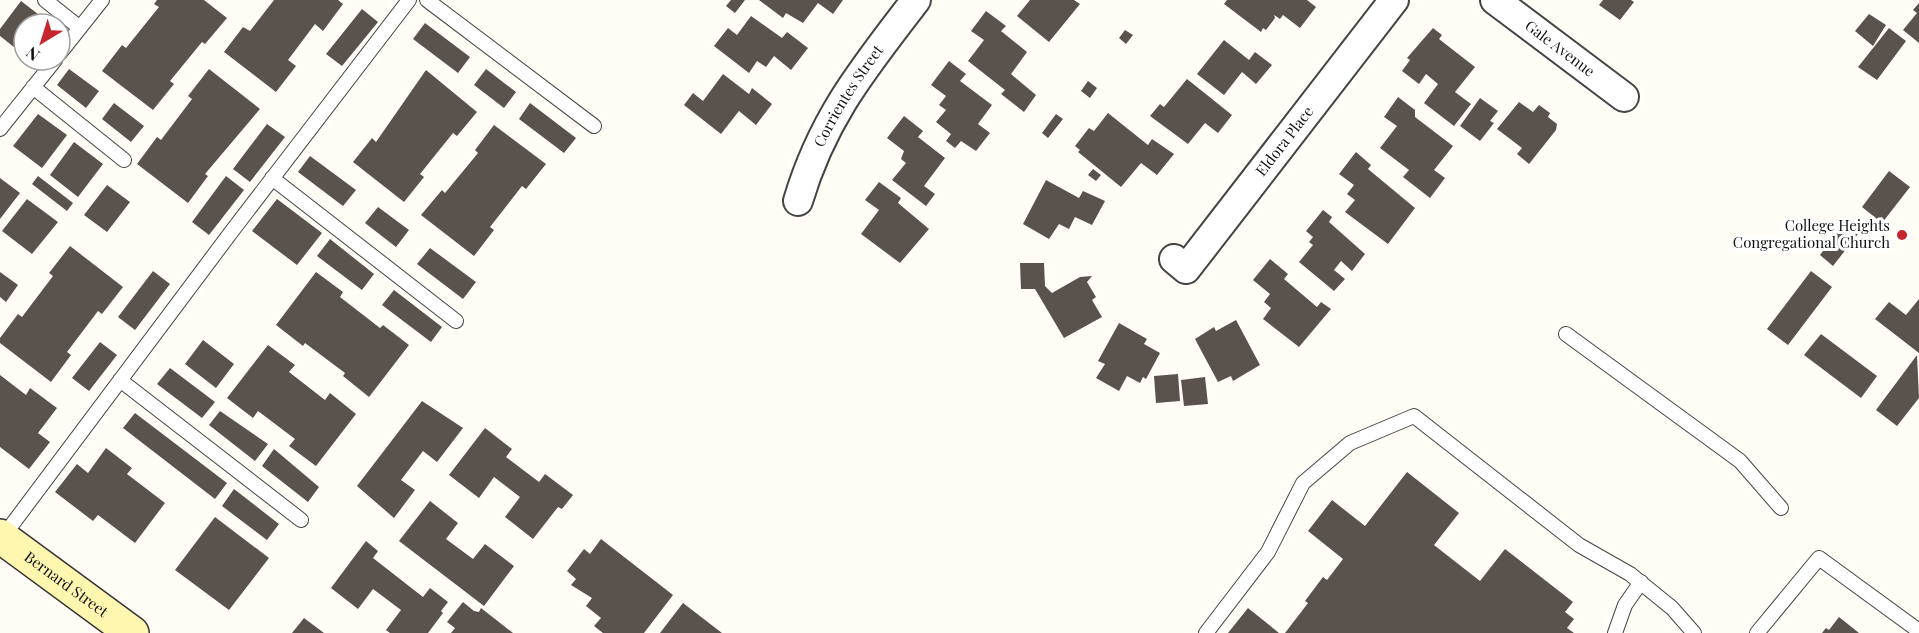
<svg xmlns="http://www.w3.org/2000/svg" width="1919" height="633" font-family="'Playfair Display',serif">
<rect width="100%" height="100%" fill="#fffdf5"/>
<path fill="#5a524d" d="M157 0H204L227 18 205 44 202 42 170 81 174 84 153 110 102 71 122 45 126 48 159 7 154 4Z
M274 0H338L343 4 323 31 315 24 288 60 296 66 276 92 224 52 243 27 250 31Z
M731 0H745L735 13 726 6Z
M759 0H843L833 14 818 3 803 23 786 13 783 18Z
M1030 0H1074L1080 4 1049 42 1017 16Z
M1227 0H1307L1316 7 1300 28 1283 15 1280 19 1274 15 1275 18 1266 30 1263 28 1261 32 1224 4Z
M1603 0H1631L1634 2 1620 20 1599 5Z
M21 1 51 24H24V55L0 36V29Z
M1919 3V43L1903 30 1917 13 1913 10Z
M362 9 378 22 342 66 326 54Z
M986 11 1006 26 1001 31 1027 52 1011 74 1036 95 1024 112 1001 94 1005 90 968 61 984 40 971 31Z
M1869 14 1886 25 1873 46 1855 31Z
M751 16 782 38 787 32 808 48 791 70 774 56 766 67 757 61 749 73 714 46 728 28 737 35Z
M425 23 470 57 458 73 413 39Z
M1433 28 1442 35 1439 39 1475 67 1455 92 1471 104 1454 126 1424 103 1438 84 1426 74 1419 84 1402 71 1410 60 1407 58Z
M1889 28 1906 41 1877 80 1858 67Z
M1125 30 1133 35 1126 44 1119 38Z
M1224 40 1249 60 1255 52 1272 65 1256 84 1242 72 1224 95 1197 74Z
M949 61 966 74 960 81 992 105 978 124 990 133 976 151 961 141 955 148 946 141 951 134 936 122 946 110 939 105 946 96 931 85Z
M69 69 99 91 86 108 57 85Z
M209 69 260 109 205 174 208 176 188 203 137 164 157 137 161 140 192 99 188 96Z
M486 69 516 92 504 108 474 85Z
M426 70 477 112 457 136 453 133 420 174 424 177 404 202 353 162 372 138 376 142Z
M723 74 749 94 752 88 772 104 756 125 739 111 721 134 684 105 693 93 703 101Z
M1187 79 1232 115 1218 133 1205 123 1188 144 1150 116 1160 104 1164 107Z
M1088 81 1097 88 1090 98 1081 91Z
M1398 97 1415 110V117L1453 146 1434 170 1445 178 1430 198 1403 177 1409 170 1380 148 1397 126 1384 117Z
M1480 98 1498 111 1490 121 1494 123 1480 141 1460 126Z
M1519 102 1533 112 1539 105 1550 113 1548 117 1557 124 1556 130 1529 164 1517 154 1522 148 1497 129Z
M114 103 144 126 131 142 102 119Z
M530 103 576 138 564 153 519 119Z
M1108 113 1148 145 1152 139 1174 154 1157 175 1141 163 1121 187 1078 152 1080 150 1075 146 1089 128 1094 131Z
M38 114 67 135 42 168 13 146Z
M1056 114 1063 119 1048 138 1042 133Z
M904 116 923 131 918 137 945 158 924 186 935 194 926 206 892 180 906 163 901 159 904 151 887 138Z
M267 124 285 137 250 182 233 169Z
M494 125 546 164 526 189 522 186 490 227 494 230 474 256 421 215 442 190 445 193 478 153 475 150Z
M74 142 103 164 78 197 50 175Z
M1356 152 1371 165 1368 169 1415 208 1388 244 1345 212 1355 200 1347 194 1354 185 1339 174Z
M310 156 356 190 343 206 298 172Z
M1093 169 1101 175 1096 181 1088 175Z
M1889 171 1910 187 1882 223 1862 207Z
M38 176 73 203 67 211 32 184Z
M226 176 244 190 209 235 192 222Z
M0 178 20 193 0 219Z
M1046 180 1079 198 1083 191 1105 201 1092 225 1075 217 1069 229 1059 224 1049 239 1023 224Z
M879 182 901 198 898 203 929 229 900 263 861 234 879 210 865 200Z
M107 185 130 202 107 232 84 215Z
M27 199 58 222 32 254 2 231Z
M277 199 322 233 297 265 252 231Z
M378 207 409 230 396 247 365 223Z
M1323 210 1332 217 1329 222 1365 254 1352 271 1341 261 1334 270 1345 279 1334 291 1299 262 1313 245 1309 242 1313 237 1306 231Z
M1847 219 1861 230 1833 266 1820 255Z
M330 239 374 274 362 290 317 256Z
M70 246 123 287 102 314 98 311 67 352 71 355 51 382 0 343V338L18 314 22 317 53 276 49 273Z
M430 248 476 282 463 299 417 264Z
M1270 259 1288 274 1284 279 1317 307 1321 302 1331 309 1299 347 1263 319 1271 308 1264 302 1270 294 1253 280Z
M1020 263H1044L1045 286 1052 293 1080 277 1092 276 1087 282 1096 297 1092 300 1102 317 1064 338 1035 289H1021Z
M153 271 170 284 135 330 118 317Z
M1811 271 1832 287 1788 345 1767 329Z
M0 272 18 285 6 302 0 297Z
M316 272 343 292 340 297 380 328 383 325 409 345 369 397 343 376 345 373 305 343 303 346 276 325Z
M394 290 442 327 431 342 382 305Z
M1919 299V353L1875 319 1889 302 1906 315Z
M1236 320 1260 365 1233 381 1231 376 1218 382 1195 339 1214 327 1216 331Z
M1119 323 1147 339 1144 344 1160 353 1146 379 1143 377 1140 383 1127 376 1119 391 1096 378 1105 364 1098 361Z
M1821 334 1877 376 1861 398 1804 355Z
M203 340 234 364 216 388 185 364Z
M100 342 117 355 89 391 72 378Z
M268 345 295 365 289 372 325 400 330 393 356 414 316 466 289 446 295 439 258 411 253 418 227 398Z
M1917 355 1919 398 1897 426 1876 410Z
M170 368 215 402 202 418 157 384Z
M1178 374 1180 401 1156 403 1154 376Z
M0 375 26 395 30 388 57 408 38 433 50 442 29 469 0 447Z
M1205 377 1208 404 1184 406 1181 380Z
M422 401 463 428 437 462 423 451 401 480 415 490 394 518 357 486Z
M220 411 268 444 255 461 209 425Z
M135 413 227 483 215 499 123 428Z
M485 428 512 449 506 457 539 482 545 474 573 495 562 509 558 507 533 539 505 517 520 497 494 477 479 498 449 475Z
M106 448 132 468 127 474 165 503 135 543 98 515 93 521 55 492 77 464 88 473Z
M274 449 319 487 308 502 262 466Z
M1407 472 1459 513 1434 545 1480 581 1505 549 1573 602 1565 612 1574 619 1567 628 1574 633H1285L1308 603 1305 601 1323 577 1327 580 1343 559 1308 531 1332 500 1365 526Z
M234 489 279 524 267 540 222 506Z
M430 501 458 523 446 539 473 559 485 544 514 566 484 606 399 541Z
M215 517 269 558 229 610 175 570Z
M601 539 673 595 644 633H603L594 626 601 618 586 606 592 598 571 585 576 579 567 571 584 549 590 554Z
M366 541 378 551 373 558 423 597 430 588 448 602 441 611 443 613 428 633H390L386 630 401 610 373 589 358 609 331 588Z
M463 602 474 611 479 612 481 608 513 633H451L455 628 447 622Z
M683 603 722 633H660Z
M1248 608 1279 633H1228Z
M1839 617 1859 633H1822L1826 628 1829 630Z
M304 618 324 633H292Z"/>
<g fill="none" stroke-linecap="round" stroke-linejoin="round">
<defs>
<path id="lane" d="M45 0 80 28
M427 0 594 126
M60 53 102 0
M33 87 124 160
M0 129 55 60
M272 178 456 321
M1566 334 1740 461 1781 508
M120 380 301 520
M2 538 232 231 409 0
M1206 633 1268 552 1303 483 1350 443 1414 416 1579 545 1630 574 1672 608 1694 633
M1615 633 1625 605 1641 582
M1757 633 1819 558 1919 631"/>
<g id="street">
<path id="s1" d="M1495 0 1624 97"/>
<path id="s2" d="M798 201C823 117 864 68 916 0"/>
<path id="s3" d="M1174 259 1186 269 1394 0"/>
</g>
<g id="secondary">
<path id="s4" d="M0 536 132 633"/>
</g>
</defs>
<use href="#lane" stroke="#444" stroke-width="16"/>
<use href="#street" stroke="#444" stroke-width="32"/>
<use href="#secondary" stroke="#333" stroke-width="36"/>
<use href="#lane" stroke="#fff" stroke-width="14"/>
<use href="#street" stroke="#fff" stroke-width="28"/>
<use href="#secondary" stroke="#fff6b0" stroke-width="33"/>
</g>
<circle fill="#c4262e" stroke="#fff" stroke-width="2" cx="1902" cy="235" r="6"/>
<g text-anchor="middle" stroke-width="6" stroke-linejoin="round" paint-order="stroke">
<g font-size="15" fill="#111" stroke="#fff">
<text dy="5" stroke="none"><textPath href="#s1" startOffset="81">Gale Avenue</textPath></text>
<text dy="5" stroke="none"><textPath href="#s2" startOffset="117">Corrientes Street</textPath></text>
<text dy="5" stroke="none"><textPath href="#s3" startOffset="177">Eldora Place</textPath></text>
<text dy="5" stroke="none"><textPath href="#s4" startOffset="82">Bernard Street</textPath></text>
</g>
<g font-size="15" fill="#111" stroke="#fff" text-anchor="end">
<text x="1890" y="231">College Heights<tspan x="1890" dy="17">Congregational Church</tspan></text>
</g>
</g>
<g transform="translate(42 42) rotate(218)"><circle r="28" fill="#ffffff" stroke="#a0a0a0" stroke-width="1.5"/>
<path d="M0-4.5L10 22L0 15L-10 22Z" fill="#c4262e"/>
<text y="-9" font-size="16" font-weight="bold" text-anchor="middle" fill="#111111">N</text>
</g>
</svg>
